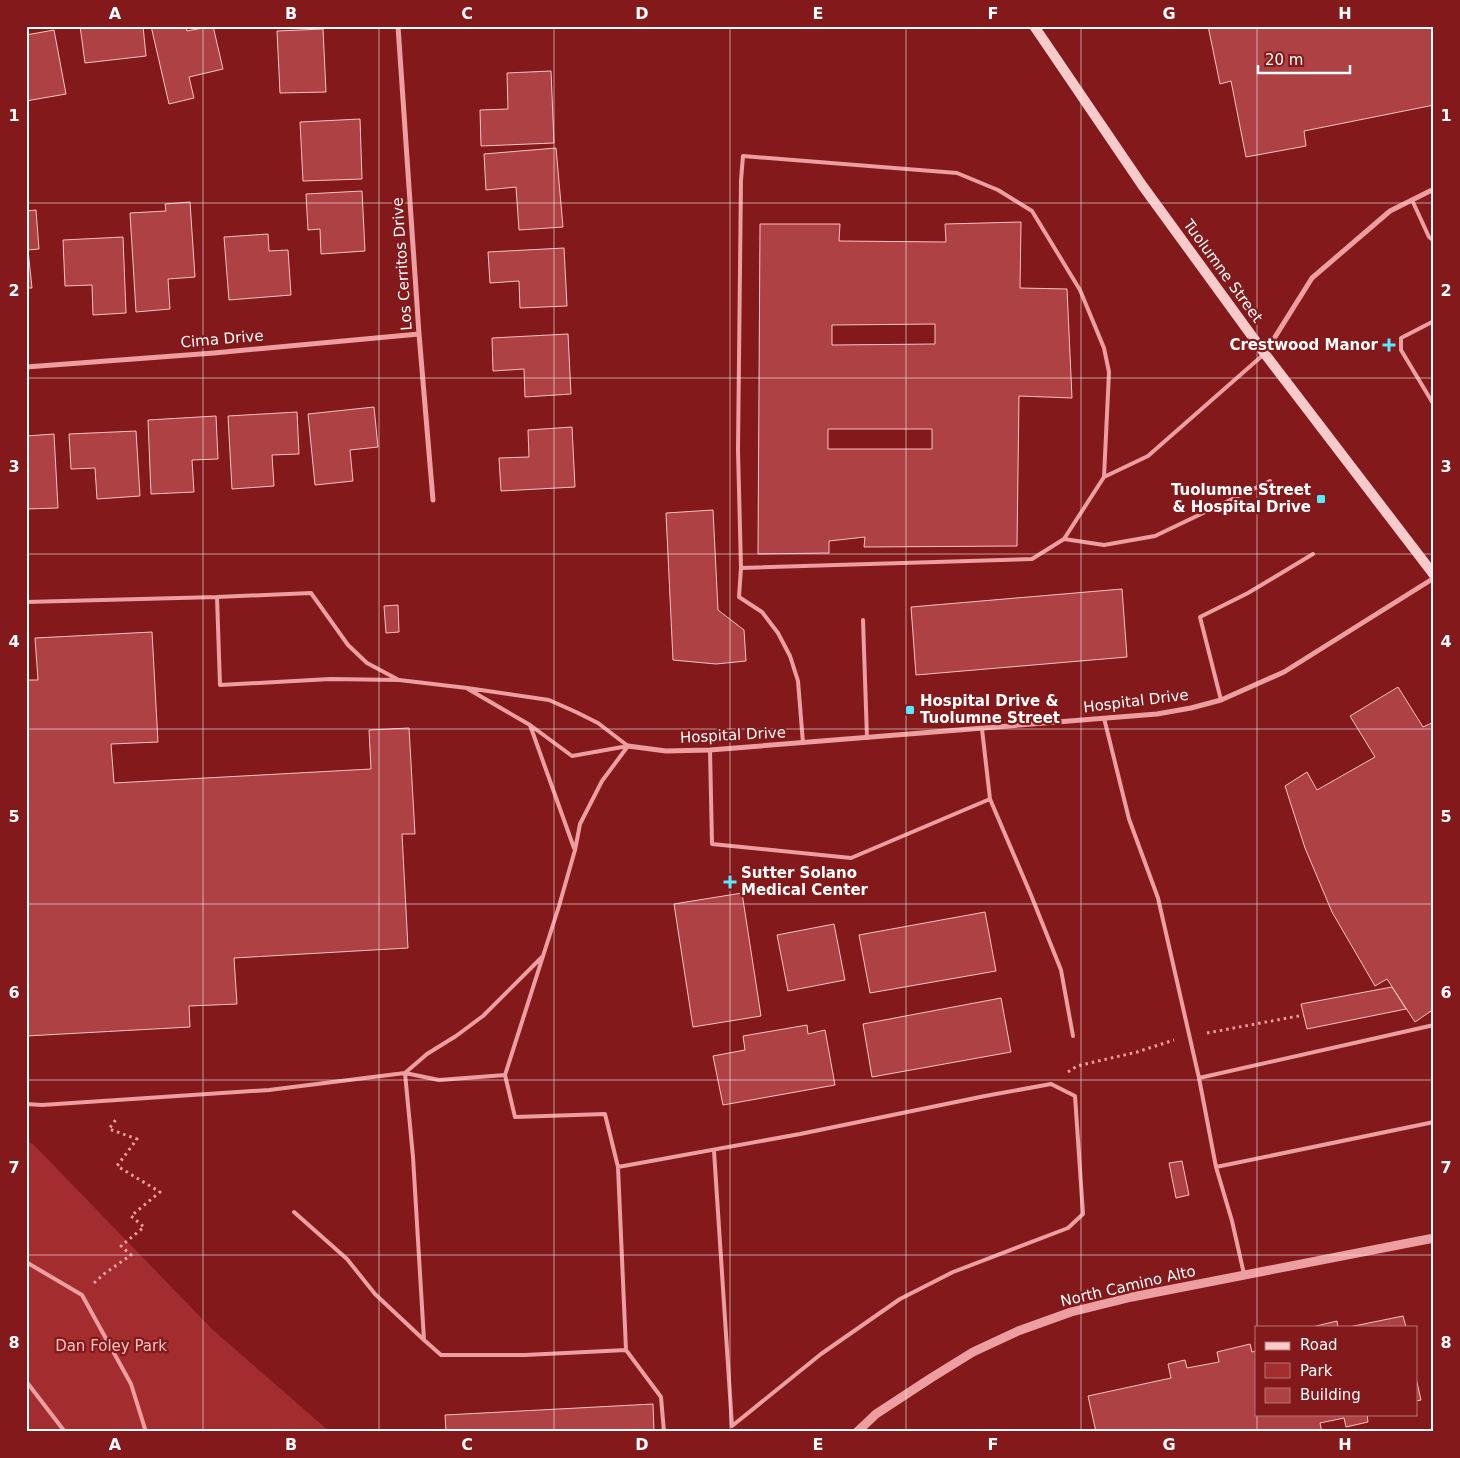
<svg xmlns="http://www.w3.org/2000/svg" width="1460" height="1458" font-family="'DejaVu Sans',sans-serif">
<rect width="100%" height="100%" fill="#83191a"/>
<path fill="#a32c2f" d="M26 1141 33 1144 212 1329 330 1432H26Z"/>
<path fill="#ad4144" stroke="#f9c3c4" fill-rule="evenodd" d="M80 26H143L146 56 85 63Z
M151 26H186L187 31 213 26 223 69 189 77 194 98 169 104Z
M1208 26H1434V105L1304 131 1306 146 1246 157 1231 81 1220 84Z
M323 29 326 92 280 93 277 31Z
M54 30 66 94 26 101V35Z
M551 71 554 143 481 146 480 110 508 109 507 73Z
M360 119 362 179 303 181 300 122Z
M556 148 563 227 519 230 516 187 486 190 484 154Z
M362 191 365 251 321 254 320 229 308 230 306 194Z
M190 202 195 277 168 279 170 309 136 312 130 213 166 211 165 204Z
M36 210 39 249 28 250 32 288H26V211Z
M1021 222 1020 288 1067 289 1072 398 1019 396 1017 546 864 547 865 537 829 541V553L758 554 760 224H840L839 241 946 242 945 224ZM935 324V344L832 345V325ZM828 429H932V449H828Z
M268 234 269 251 288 250 291 295 229 300 224 237Z
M123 237 126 313 93 315 92 285 65 286 63 240Z
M564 248 567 306 520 308 519 281 490 283 488 252Z
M568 334 571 394 525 397 524 369 493 371 492 338Z
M374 407 378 447 350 450 353 481 315 485 308 414Z
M297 412 299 454 272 455 274 486 232 489 228 416Z
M216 416 218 459 192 460 194 492 151 494 148 420Z
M572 427 575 487 501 491 499 458 529 457 528 430Z
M136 431 140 496 97 499 95 468 71 469 69 434Z
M54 434 58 508 26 509V436Z
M713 510 718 610 744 630 746 661 716 664 673 660 666 513Z
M1122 589 1127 657 916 675 911 607Z
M398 605 399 632 386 633 384 606Z
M152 632 158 742 111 744 114 783 371 769 369 730 409 728 415 834H402L408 948 234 958 237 1004 189 1006 190 1027 26 1036V680H38L35 638Z
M1398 687 1423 727 1434 722V1009L1415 1022 1387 979 1375 986 1332 912 1305 848 1285 786 1307 772 1317 790 1375 757 1350 716Z
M742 893 761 1016 693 1027 674 904Z
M985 912 996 971 870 993 859 935Z
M834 924 845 980 788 991 777 935Z
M1392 987 1406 1009 1307 1029 1301 1004Z
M1001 998 1011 1052 872 1077 863 1024Z
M807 1025 808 1034 825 1030 835 1085 723 1105 713 1056 745 1050 743 1036Z
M1182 1161 1189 1195 1176 1198 1169 1163Z
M1403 1316 1406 1327H1349Z
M1337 1321 1338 1327H1312Z
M1250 1344 1252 1352 1256 1351V1414H1367L1368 1422 1346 1427 1344 1418 1320 1423 1322 1432H1096L1088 1396 1171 1378 1168 1364 1185 1360 1187 1368 1219 1362 1217 1352Z
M1416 1378 1421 1400 1416 1401Z
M653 1404 654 1432H446L445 1415Z"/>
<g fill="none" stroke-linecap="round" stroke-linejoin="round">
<path stroke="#ec9ea0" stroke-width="3" stroke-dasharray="2.5 4" stroke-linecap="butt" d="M1207 1033 1304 1015
M1068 1072 1077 1066 1137 1052 1174 1040
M94 1283 104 1274 131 1255 121 1246 144 1227 131 1216 160 1192 117 1166 137 1139 109 1129 117 1118"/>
<path stroke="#ec9ea0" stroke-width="4" d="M1412 200 1429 237 1434 241
M1434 321 1401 338V350L1434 405
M1104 477 1109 372 1104 348 1080 290 1032 211 998 190 957 173 743 156 741 180 738 450 741 568 1032 559 1064 539 1104 477 1148 456 1263 355
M1064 539 1104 545 1155 536 1270 481
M741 568 739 597 762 612 778 633 790 656 798 681 803 743
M217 597 220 685 330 679 399 680 467 688 549 700 576 712 598 723 628 746
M26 602 217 597 311 593 348 645 367 663 397 679
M863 620 867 738
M468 689 530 725 572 756 628 746
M1221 700 1200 617 1248 593 1313 554
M1104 718 1129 819 1158 898 1199 1078 1216 1167 1232 1221 1244 1274
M530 725 574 848
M982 729 990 799 1031 895 1061 970 1073 1036
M710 750 712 844 851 858 990 799
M405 1073 413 1157 424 1340 441 1355H525L626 1350
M405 1073 427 1054 456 1036 483 1016 542 957
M505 1075 515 1117 605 1114 618 1167 626 1350 661 1397 664 1432
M505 1075 559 906 575 850 580 824 602 781 628 746
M1199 1078 1434 1025
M26 1104 42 1105 269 1090 405 1073 439 1080 505 1075
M618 1167 800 1134 985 1096 1051 1084 1075 1096 1083 1214 1068 1228 953 1272 900 1299 821 1354 732 1426 714 1151
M1216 1167 1434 1122
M294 1212 347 1259 375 1294 424 1340
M26 1262 82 1295 131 1384 146 1432
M26 1381 65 1432"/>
<path stroke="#ec9ea0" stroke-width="5" d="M398 26 419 334 433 500
M1265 353 1312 278 1390 211 1434 189
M26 367 214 353 419 334
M628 746 666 751 710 750 1157 714 1191 708 1221 700 1284 672 1434 578"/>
<path stroke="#ec9ea0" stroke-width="9" d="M857 1432 876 1414 931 1378 973 1352 1018 1331 1071 1312 1132 1297 1434 1238"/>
<path stroke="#f8caca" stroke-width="10" d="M1034 26 1142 185 1265 354 1434 575"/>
</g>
<path fill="none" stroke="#fff" stroke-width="1" stroke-opacity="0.55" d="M203 26V1432M379 26V1432M554 26V1432M730 26V1432M906 26V1432M1081 26V1432M1257 26V1327M26 203H1434M26 378H1434M26 554H1434M26 729H1434M26 904H1434M26 1080H1434M26 1255H1434M1257 1414V1432"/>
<g fill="#58e8ff" stroke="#83191a" stroke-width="2">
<path d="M1386.5 337.5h5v5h5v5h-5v5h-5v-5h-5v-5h5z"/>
<rect x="1316" y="494" width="10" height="10" rx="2.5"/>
<rect x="905" y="705" width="10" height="10" rx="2.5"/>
<path d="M727.5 874.5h5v5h5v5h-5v5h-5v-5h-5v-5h5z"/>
</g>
<g text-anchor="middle" stroke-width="4.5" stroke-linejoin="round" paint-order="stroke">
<g font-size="15" fill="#fff" stroke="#83191a">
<text transform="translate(402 264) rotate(-94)" y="5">Los Cerritos Drive</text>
<text transform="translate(1223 271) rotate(54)" y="5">Tuolumne Street</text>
<text transform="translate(222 339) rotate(-5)" y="5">Cima Drive</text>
<text transform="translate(1136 701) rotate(-7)" y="5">Hospital Drive</text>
<text transform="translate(733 735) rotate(-3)" y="5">Hospital Drive</text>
<text transform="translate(1128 1286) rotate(-13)" y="5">North Camino Alto</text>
</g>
<g font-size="15" font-weight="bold" fill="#fff" stroke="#83191a" text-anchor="end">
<text x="1378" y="350">Crestwood Manor</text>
<text x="1311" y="495">Tuolumne Street<tspan x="1311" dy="17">&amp; Hospital Drive</tspan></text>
<text x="920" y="706" text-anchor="start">Hospital Drive &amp;<tspan x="920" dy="17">Tuolumne Street</tspan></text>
<text x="741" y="878" text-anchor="start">Sutter Solano<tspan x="741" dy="17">Medical Center</tspan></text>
</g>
<g font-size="15" fill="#f9c3c4" stroke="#83191a">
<text x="111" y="1351">Dan Foley Park</text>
</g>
</g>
<rect width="1460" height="1458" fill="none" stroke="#83191a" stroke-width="55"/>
<rect x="1255" y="1326" width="162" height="90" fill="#83191a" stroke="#b57576"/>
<rect x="1265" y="1342" width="25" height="8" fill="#f8caca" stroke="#b57576"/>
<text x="1300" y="1350" font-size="15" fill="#ffffff">Road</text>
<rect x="1265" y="1363" width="25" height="15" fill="#a32c2f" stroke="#b57576"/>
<text x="1300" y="1376" font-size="15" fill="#ffffff">Park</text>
<rect x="1265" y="1388" width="25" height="15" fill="#ad4144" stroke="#b57576"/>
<text x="1300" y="1400" font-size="15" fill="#ffffff">Building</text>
<path d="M1258 65v8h92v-8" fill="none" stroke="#ffffff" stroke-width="2.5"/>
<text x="1265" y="65" font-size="15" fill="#ffffff" stroke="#83191a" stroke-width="4" paint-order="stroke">20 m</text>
<rect x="28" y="28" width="1404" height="1402" fill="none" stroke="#fff" stroke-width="2"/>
<g font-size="16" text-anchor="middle" font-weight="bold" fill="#fff">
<text x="115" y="19">A</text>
<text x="291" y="19">B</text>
<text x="467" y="19">C</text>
<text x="642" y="19">D</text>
<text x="818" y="19">E</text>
<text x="993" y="19">F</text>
<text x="1169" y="19">G</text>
<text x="1345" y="19">H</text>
<text x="14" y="121">1</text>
<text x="1446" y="121">1</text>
<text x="14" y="296">2</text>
<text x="1446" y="296">2</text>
<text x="14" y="472">3</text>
<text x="1446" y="472">3</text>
<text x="14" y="647">4</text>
<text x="1446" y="647">4</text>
<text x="14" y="822">5</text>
<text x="1446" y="822">5</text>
<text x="14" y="998">6</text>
<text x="1446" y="998">6</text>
<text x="14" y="1173">7</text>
<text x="1446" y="1173">7</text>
<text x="14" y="1348">8</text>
<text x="1446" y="1348">8</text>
<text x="115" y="1450">A</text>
<text x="291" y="1450">B</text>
<text x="467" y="1450">C</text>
<text x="642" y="1450">D</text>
<text x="818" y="1450">E</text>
<text x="993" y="1450">F</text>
<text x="1169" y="1450">G</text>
<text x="1345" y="1450">H</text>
</g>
</svg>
